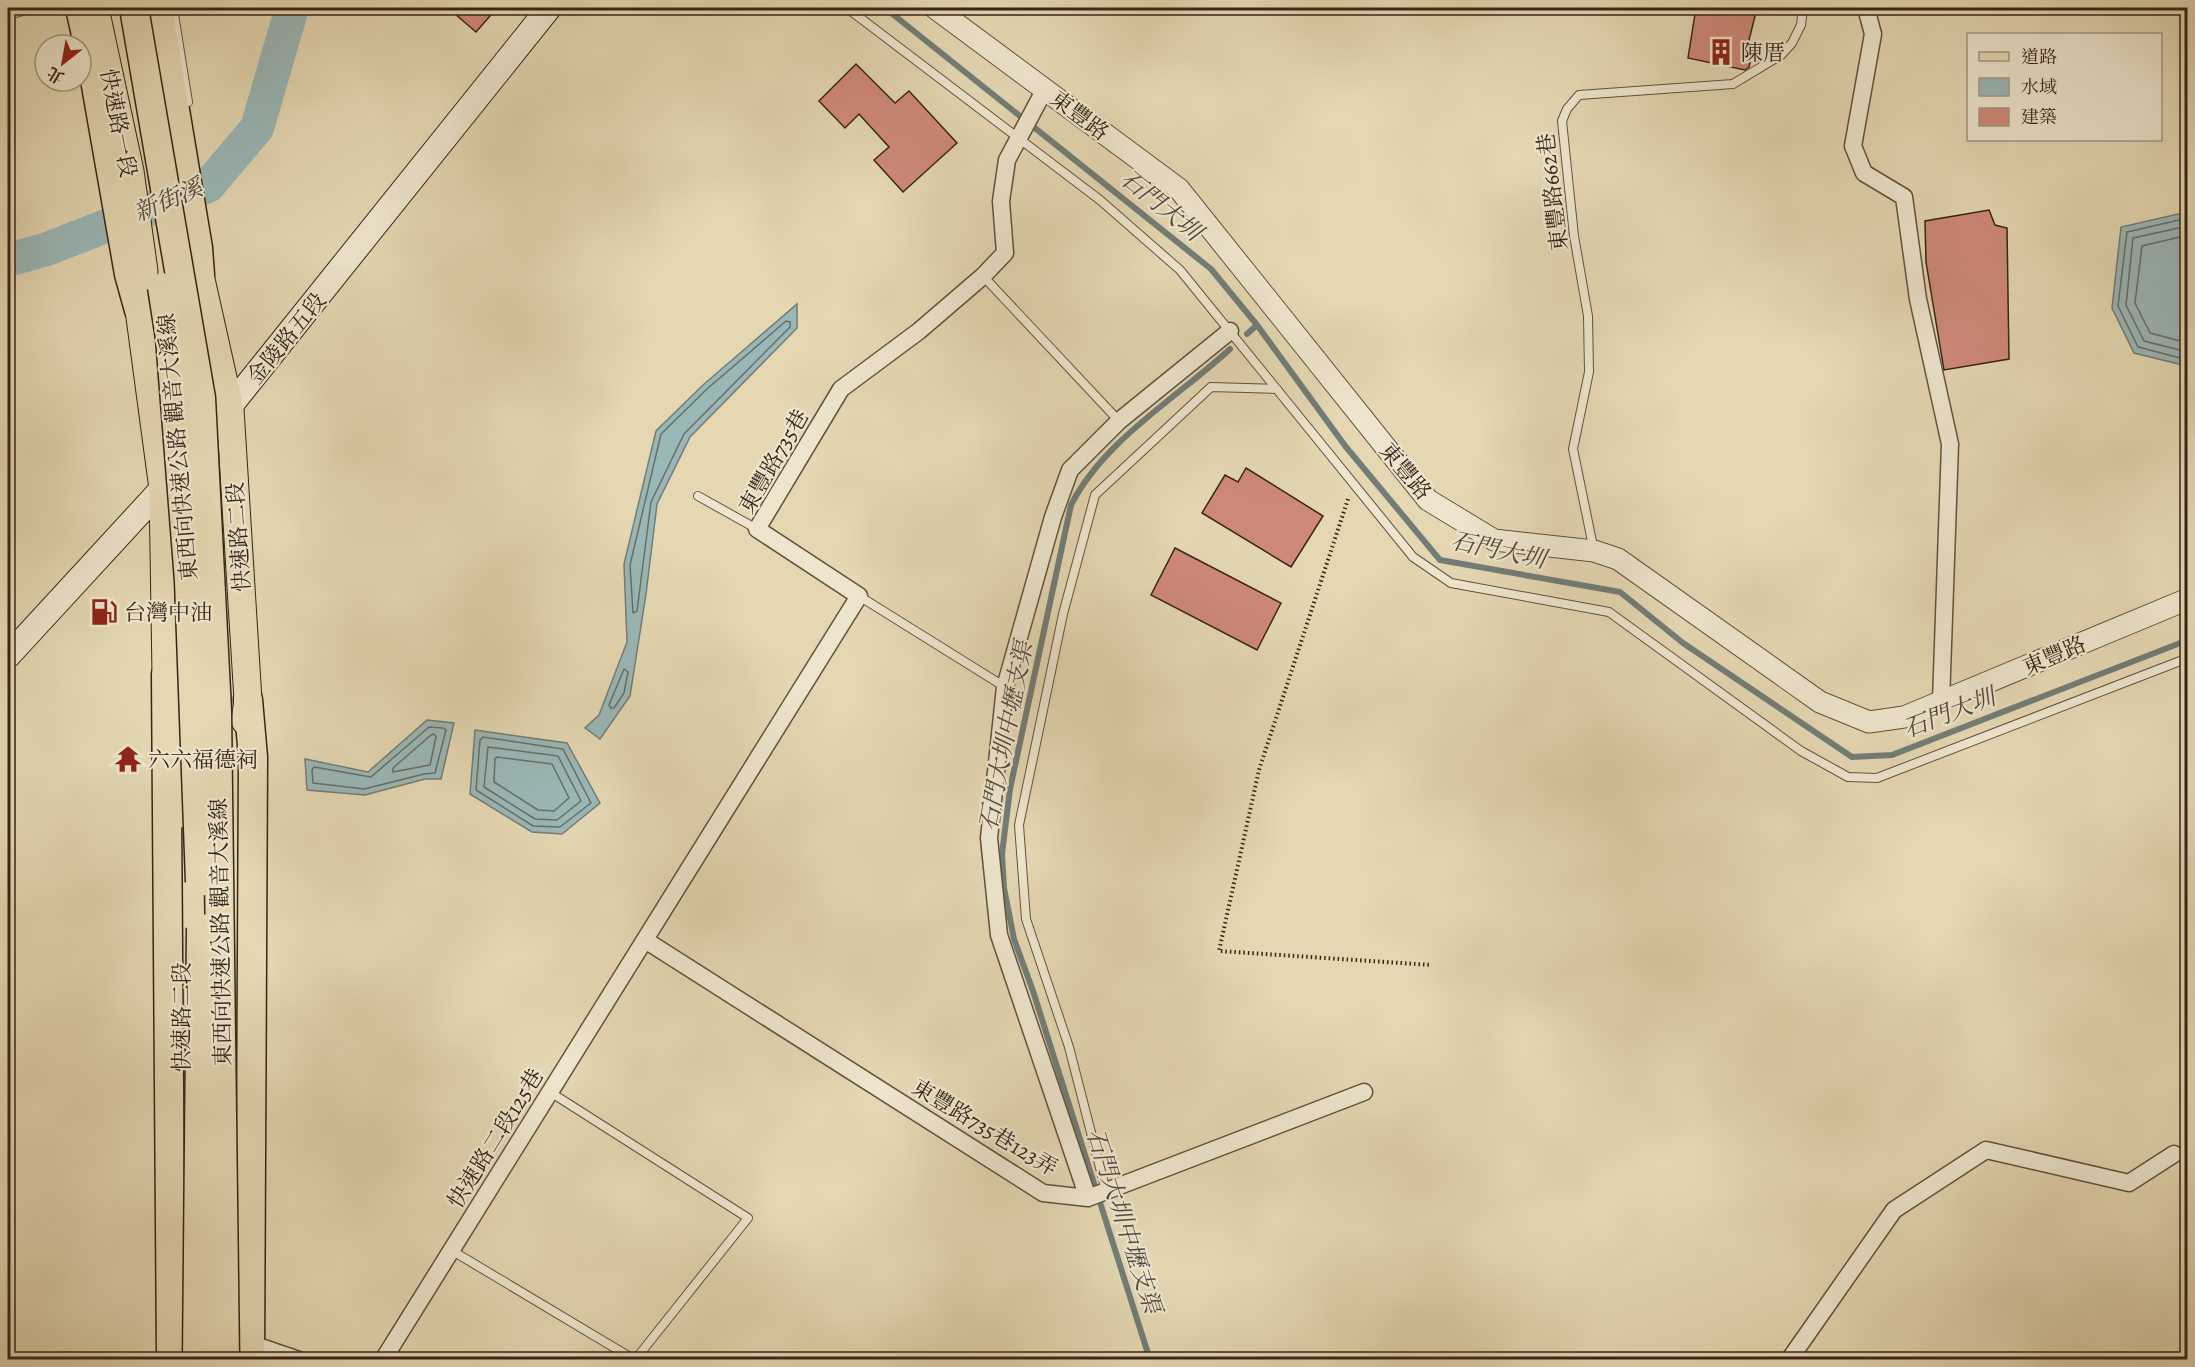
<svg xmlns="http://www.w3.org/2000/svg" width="2195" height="1367" font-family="Alegreya,'Noto Serif TC',serif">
<rect width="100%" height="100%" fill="#e4d7b2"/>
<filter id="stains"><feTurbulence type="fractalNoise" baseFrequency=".00333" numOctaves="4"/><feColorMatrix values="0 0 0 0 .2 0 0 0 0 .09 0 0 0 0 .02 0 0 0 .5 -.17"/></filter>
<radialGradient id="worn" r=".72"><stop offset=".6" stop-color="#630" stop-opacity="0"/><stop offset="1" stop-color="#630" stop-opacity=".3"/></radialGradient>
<path fill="#9ab7b7" stroke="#727d77" stroke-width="1.5" d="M2187 212H2188L2187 366 2134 353 2112 308 2121 227Z
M797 304V328L690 437 657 504 646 594 630 696 600 739 585 728 599 715 627 642 624 564 656 431 703 385Z
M427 720 454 723 441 779H425L365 795 307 790 305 759 368 772Z
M475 730 567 743 600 803 562 834 532 832 470 794Z"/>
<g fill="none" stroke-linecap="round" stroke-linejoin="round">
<path stroke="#686e66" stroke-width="1.5" d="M2188 218 2127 232 2118 306 2138 347 2188 360
M2188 226 2133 238 2126 305 2144 341 2188 352
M2188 235 2142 246 2135 303 2150 333 2188 343
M786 321 790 322V327L684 434 651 502 637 611 633 613 630 565 661 434 707 389Z
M624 669 628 672 624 693 614 708H611L609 705Z
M429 727 443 728 446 730 435 773 424 774 364 789 313 783 312 770 314 767 371 777Z
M434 734 436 737 430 765 393 772V768L431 735Z
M483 737 563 749 591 803 560 827 533 826 476 790 480 740Z
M488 747 558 756 581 801 557 820 535 819 484 787Z
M497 757 552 764 569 798 554 811 538 810 494 782 495 759Z"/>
<path stroke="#727d77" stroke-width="6" d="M885 8 1211 269 1257 325 1346 447 1440 560 1620 592 1683 643 1852 757 1892 755 2188 640
M1247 334 1257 325
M1150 1360 1033 991 1014 939 1004 888 1002 854 1010 789 1071 505C1104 440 1177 398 1230 349"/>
<path stroke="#9ab7b7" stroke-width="34" d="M8 260 47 249 208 186 257 128 292 8"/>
</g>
<path fill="#cf897a" stroke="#372516" stroke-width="1.5" d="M448 8H497L476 32Z
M1696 8H1757L1748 44 1754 45 1749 67 1745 70 1688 58Z
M856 64 895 103 909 91 957 143 903 192 874 160 889 147 859 114 845 128 819 101Z
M1989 210 1995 225 2007 228 2009 359 1944 370 1926 262 1925 221Z
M1246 468 1323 516 1291 567 1202 513 1225 475 1238 482Z
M1175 548 1281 603 1257 650 1151 595Z"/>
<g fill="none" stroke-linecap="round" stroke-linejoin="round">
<defs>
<path id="service" d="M173 8 188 102
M847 8 1100 200 1180 270 1413 557 1451 583 1609 612 1801 751 1848 777 1877 778 2188 658
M8 15 34 8
M983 276 1119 421
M698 496 757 529
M1594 551 1573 449 1589 372 1588 316 1574 236 1562 121 1567 109 1579 95 1733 84 1781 55 1792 43 1801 25 1803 8
M859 596 1005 687
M550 1092 748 1218 635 1360
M1106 1191 1069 1047 1026 919 1019 825 1063 614 1095 495 1211 387 1277 389
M451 1250 635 1360"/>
<path id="minor" d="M1866 8 1873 34 1853 146 1864 173 1904 197 1918 299 1950 444 1941 702
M645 940 1043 1193 1088 1198 1364 1092
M1088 1198 999 935 989 838 1005 687 1053 517 1070 470 1119 421 1230 331
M261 1347 299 1360
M383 1360 859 596 757 529 841 389 919 331 983 276 1005 253 1001 201 1007 160 1045 89
M1789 1360 1894 1210 1986 1150 2129 1183 2174 1154"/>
<path id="tertiary" d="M935 8 1179 189 1428 500 1494 540 1594 551 1618 559 1820 702 1869 722 1904 717 2188 599"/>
<path id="secondary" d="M195 450 549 8
M8 656 171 479"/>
<path id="primary" d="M95 8 130 171 144 271 139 310 163 489 166 675 181 755V814
M188 257 200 275 230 409 248 700 245 721"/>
<path id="trunk" d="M80 8 91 57 129 274 139 310
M158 8 198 248 200 275
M166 675 171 1360
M248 700 253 757 250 1360"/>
</defs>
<use href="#service" stroke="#62523d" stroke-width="10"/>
<use href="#minor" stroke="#62523d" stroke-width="19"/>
<use href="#tertiary" stroke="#62523d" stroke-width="23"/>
<use href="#secondary" stroke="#372516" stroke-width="26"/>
<use href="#primary" stroke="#372516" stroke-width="29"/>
<use href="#trunk" stroke="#372516" stroke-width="31"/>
<path stroke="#372516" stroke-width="4" stroke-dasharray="1.5 3" stroke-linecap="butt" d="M1348 499 1259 770 1219 951 1431 965"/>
<use href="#service" stroke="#ede5cd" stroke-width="8"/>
<use href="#minor" stroke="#ede5cd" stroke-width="16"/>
<use href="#tertiary" stroke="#ede5cd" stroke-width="21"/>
<use href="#secondary" stroke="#ede5cd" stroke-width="24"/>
<use href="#primary" stroke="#e4d7b2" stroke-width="27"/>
<use href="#trunk" stroke="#e4d7b2" stroke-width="28"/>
<defs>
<path id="trunk-bridge" d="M134 8 201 398 217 710 225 1360
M162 287 170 338 189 581 200 882
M197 1360 201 928"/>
</defs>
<use href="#trunk-bridge" stroke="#372516" stroke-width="31" stroke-linecap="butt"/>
<use href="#trunk-bridge" stroke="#e4d7b2" stroke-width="28"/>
</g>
<defs>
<symbol id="building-bare" viewBox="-9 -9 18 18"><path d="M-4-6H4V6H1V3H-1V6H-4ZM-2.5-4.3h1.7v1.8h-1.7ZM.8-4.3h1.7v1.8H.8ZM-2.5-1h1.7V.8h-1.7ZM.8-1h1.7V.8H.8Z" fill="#8f2418" stroke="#ede5cd" stroke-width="2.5" paint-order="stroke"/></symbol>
<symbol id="fuel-bare" viewBox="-9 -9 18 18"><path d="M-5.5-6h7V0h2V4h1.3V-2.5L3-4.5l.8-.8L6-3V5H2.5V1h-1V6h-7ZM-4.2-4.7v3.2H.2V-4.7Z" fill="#8f2418" stroke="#ede5cd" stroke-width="2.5" paint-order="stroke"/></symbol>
<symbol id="temple-bare" viewBox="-9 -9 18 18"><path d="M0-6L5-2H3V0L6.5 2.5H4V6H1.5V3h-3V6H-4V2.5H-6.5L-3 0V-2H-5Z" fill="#8f2418" stroke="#ede5cd" stroke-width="2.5" paint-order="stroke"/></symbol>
</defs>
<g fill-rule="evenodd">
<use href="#building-bare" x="1702" y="33" width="38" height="38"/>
<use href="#fuel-bare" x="85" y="593" width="38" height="38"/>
<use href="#temple-bare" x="109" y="740" width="38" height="38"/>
</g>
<g text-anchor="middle" stroke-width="4.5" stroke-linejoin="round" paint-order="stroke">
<g font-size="22" fill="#372516" stroke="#ede5cd" text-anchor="start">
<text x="1741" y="60">陳厝</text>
<text x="124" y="620">台灣中油</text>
<text x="148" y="767">六六福德祠</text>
</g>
<g font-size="22" fill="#372516" stroke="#ede5cd">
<text transform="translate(1080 115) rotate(37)" y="8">東豐路</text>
<text transform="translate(119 123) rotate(79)" y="8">快速路一段</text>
<text transform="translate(1552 192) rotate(-97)" y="8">東豐路662巷</text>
<text transform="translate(286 338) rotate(-51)" y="8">金陵路五段</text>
<text transform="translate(177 447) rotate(-95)" y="8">東西向快速公路 觀音大溪線</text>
<text transform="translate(773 461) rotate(-60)" y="8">東豐路735巷</text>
<text transform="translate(1406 471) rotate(50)" y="8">東豐路</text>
<text transform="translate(238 537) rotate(-94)" y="8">快速路二段</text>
<text transform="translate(2054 655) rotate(-23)" y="8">東豐路</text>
<text transform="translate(220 932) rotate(-91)" y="8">東西向快速公路 觀音大溪線</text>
<text transform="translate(181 1017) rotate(-90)" y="8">快速路二段</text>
<text transform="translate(985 1127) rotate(31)" y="8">東豐路735巷123弄</text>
<text transform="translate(495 1138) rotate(-58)" y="8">快速路二段125巷</text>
</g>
<g font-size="24" font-style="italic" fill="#504a3e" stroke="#ede5cd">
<text transform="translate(168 200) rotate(-23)" y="8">新街溪</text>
<text transform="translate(1161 205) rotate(39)" y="8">石門大圳</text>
<text transform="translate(1498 550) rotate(12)" y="8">石門大圳</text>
<text transform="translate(1949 713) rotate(-21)" y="8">石門大圳</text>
<text transform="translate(1006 736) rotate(-79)" y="8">石門大圳中壢支渠</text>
<text transform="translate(1124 1221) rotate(72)" y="8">石門大圳中壢支渠</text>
</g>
</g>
<rect width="2195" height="1367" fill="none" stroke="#e4d7b2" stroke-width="30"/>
<rect x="9" y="9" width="2177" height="1349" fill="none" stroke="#372516" stroke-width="3"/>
<rect x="15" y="15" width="2165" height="1337" fill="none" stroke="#372516" stroke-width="1.5"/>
<rect x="1967" y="33" width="195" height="108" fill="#ede5cd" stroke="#a49884" stroke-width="1.5"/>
<rect x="1979" y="52" width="30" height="9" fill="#e4d7b2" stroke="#a49884" stroke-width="1.5"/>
<text x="2021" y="63" font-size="18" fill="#372516">道路</text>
<rect x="1979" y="78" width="30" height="18" fill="#9ab7b7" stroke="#a49884" stroke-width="1.5"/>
<text x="2021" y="93" font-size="18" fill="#372516">水域</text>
<rect x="1979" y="108" width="30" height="18" fill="#cf897a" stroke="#a49884" stroke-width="1.5"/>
<text x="2021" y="123" font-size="18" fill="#372516">建築</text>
<g transform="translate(63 63) rotate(211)"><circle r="28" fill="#ede5cd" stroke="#a49884" stroke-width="1.5"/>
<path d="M0-4.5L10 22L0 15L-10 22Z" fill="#8f2418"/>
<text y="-9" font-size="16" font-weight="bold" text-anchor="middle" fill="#372516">北</text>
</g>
<rect width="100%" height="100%" filter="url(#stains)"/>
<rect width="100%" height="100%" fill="url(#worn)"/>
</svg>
